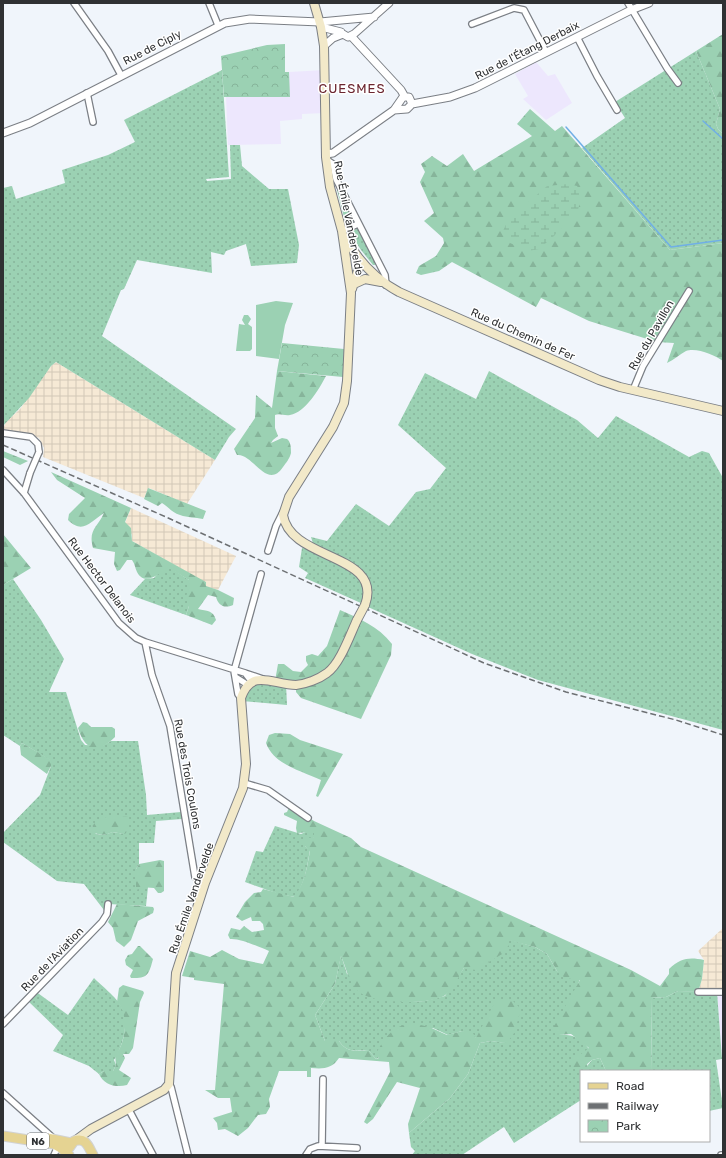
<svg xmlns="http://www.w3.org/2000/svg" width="726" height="1158" font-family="Rubik,sans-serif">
<defs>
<pattern id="industrial-grid" width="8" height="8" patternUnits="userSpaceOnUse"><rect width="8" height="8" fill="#f6e9d5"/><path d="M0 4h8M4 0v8" fill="none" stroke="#d3c8b7"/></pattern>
<pattern id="grass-dots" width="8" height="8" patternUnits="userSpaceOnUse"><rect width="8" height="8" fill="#9bd1b3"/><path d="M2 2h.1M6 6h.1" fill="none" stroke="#86b49a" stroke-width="1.8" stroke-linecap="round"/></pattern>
<pattern id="forest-firs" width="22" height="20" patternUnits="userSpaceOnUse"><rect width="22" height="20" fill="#9bd1b3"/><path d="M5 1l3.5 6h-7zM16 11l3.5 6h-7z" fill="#86b49a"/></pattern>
<pattern id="wetland-marsh" width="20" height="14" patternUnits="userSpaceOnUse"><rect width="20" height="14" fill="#9bd1b3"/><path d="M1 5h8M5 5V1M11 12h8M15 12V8" fill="none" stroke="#86b49a"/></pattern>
<pattern id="park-crowns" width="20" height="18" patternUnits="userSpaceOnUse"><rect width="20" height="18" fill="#9bd1b3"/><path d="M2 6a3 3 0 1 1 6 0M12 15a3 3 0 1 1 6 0" fill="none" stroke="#86b49a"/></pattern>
</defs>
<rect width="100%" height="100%" fill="#f0f5fb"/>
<path fill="#ede7fd" d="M536 62 548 76 555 74 572 103 546 120 523 99 528 96 515 74Z
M325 70V113L302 114V119L280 121 281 144 228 145 226 97H289V72Z
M717 992H723L722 1059Z"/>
<path fill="url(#industrial-grid)" d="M56 362 215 460 187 504 149 488 144 498 43 457 44 448 39 438 25 433 3 429 6 422 20 409 51 366Z
M131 508 236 556 218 590 205 586 206 583 132 541V535L125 523Z
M723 928V992H698L702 979 704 960 698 951Z"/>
<path fill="url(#grass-dots)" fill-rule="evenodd" d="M696 51 720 109 716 124 718 129 723 134V243L670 250 582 148 625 118 615 102Z
M222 70 229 177 206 179 207 181 231 179 230 145H240L242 166 269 189H288L299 245 297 263 251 266 246 244 226 251 224 255 211 252 212 273 137 260 124 289 121 290 102 336 236 429 229 437 215 460 56 362 51 366 29 398 3 426V188L12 186 16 199 65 183 62 170 108 155 135 142 124 120Z
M339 189 355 222 348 226 345 221 337 190Z
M358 228 376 264 375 265H373L361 250 350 233Z
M489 371 577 420 598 438 616 416 689 457 702 451 709 453 723 478V730L538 680 472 654 368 607C372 594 374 583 362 575L365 589 363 604 305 578 308 573 299 567 302 548 315 550 311 537 327 541 356 504 389 526 416 492 430 489 446 468 398 425 425 373 476 399Z
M169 567 189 580V606L186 615 130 595 145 579 154 578 159 572Z
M13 579 41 620 64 659 49 692H66L81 740 85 745 102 746 111 741H138L146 795 147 815 181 812 182 819 156 821 154 843H139V864L136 869 140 887H148L146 906 108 904 107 914 84 884 57 881 3 842V833L40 795 51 766 50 760 22 743 20 746 3 735V585ZM92 826 125 834 112 832C106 835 102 835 96 834Z
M252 682 286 684 287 705 242 701Z
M275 826 301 834 308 831 314 832V837L305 846 310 850C307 867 305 883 295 897L279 894 245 882 256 851 263 852Z
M500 937 535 947 547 954 557 971 580 979 559 1035C572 1034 581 1038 589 1049L587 1066 592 1060 600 1058 606 1071H581V1100L514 1143 504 1127 462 1155H412L415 1151 411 1147 409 1133 450 1098 468 1074 480 1043 491 1041 507 1043 476 1038 462 1031 448 1035 433 1028 376 1059 369 1051C355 1050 347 1053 339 1041H325L315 1015 335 984 341 955 347 974 411 1002 425 1001 445 996 464 968Z
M94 978C101 985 117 998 121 1006 130 1021 123 1046 114 1060L116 1065 113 1071H104L99 1074 89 1066 53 1051 63 1035 27 1000 35 991 68 1015Z
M678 991 717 992 722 1059 716 1060 723 1108 709 1111V1071H652L651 998 666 997Z"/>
<path fill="url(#forest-firs)" d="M723 34V134L718 129 716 124 720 109 696 51Z
M530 109 555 131 562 126 670 250 723 243V361C715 355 696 347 686 351 680 354 674 360 667 363L674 343 657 342 589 321 541 298 536 307 452 262 439 271 421 275 416 273 419 266 436 256 444 243 443 238 424 221 434 213 420 182 425 172 421 164 432 156 447 166 463 154 474 171 532 136 517 124Z
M277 371 326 376C319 389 306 412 290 415 284 416 280 413 275 415V428L278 436 273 440 271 443 282 438 287 439C291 442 291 448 291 453 290 458 286 463 283 467 267 491 253 453 237 455L234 449 255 418 256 395 272 408Z
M3 451 28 461 20 465 3 457Z
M51 472 131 508 125 522 131 528 132 541 206 582V586L218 590 234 598 233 605C224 609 218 605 216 597L208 595 198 609C207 611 213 610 216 620L212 625 186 615 189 606 186 599 189 580 169 568C159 573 145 587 137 572 135 568 135 564 132 560H127L120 570 117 571 114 564 115 552 93 548C88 530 97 528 104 513 91 521 83 535 68 520L69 514 85 498 57 480Z
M148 488 206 511 203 519C195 517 188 518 180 515 172 513 169 507 162 503L158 506 144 499Z
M3 534 31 568 3 585Z
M340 610C360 619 378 626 392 644L391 655 361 719 301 698 296 692V685L275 681 278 664H284L293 671 301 672 308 665 306 661V656L312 654 318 656 327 646Z
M83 722 87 723 91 727H112L115 729V737C98 754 85 751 78 728Z
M275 733 290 734 300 740 343 754 318 797 316 796 321 780C302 771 274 765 266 743L269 735Z
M22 743 51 760V766L47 774 21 755 20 746Z
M290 805 314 821 351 838 361 847 631 970 660 986 669 974V969C681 958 689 957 704 960L702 979 698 992 678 991 666 997 651 998 652 1071H606L600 1058 592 1060 581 1069H572L573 1060 589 1048 571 1034 559 1035 552 1030 580 980 565 978 557 971 547 954 535 947 500 938 509 946 507 951 476 970 464 968C459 976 452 991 444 996 428 1005 368 1005 356 989 348 980 346 967 341 956L335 984 315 1015 325 1041H339C347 1053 355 1050 369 1051L376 1059 379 1058 377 1052C395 1017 415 1019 447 1035L462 1031 472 1032 476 1038 496 1000 511 999 521 1009 514 1033 507 1043 491 1041 480 1043 468 1074 450 1098 409 1133 408 1124 420 1088 397 1082 373 1119 367 1124 364 1122 390 1072 389 1062 339 1058C332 1069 323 1069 311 1068V1077H307V1071H279L269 1099 270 1107 266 1114 258 1115 248 1128 238 1136 225 1129 218 1130 217 1123 213 1118 232 1112 230 1098H218L205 1090H215L224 984 194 980V978L182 976 190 951 210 957 222 950 239 959 263 964 269 951C259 947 240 938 230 939L228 935 231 928 240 930 244 926 252 932 264 930 263 924 260 921H252L251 917 242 921 236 917 245 902 254 893 261 892 263 889 294 897C305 883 307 867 310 851L305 846V841L309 838 314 837V832L297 833 296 828 297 821 284 815V813L287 812Z
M129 817V829L125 834 112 832C105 836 98 836 91 830 96 813 115 817 129 817Z
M160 860 164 861V891L161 893H158L154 888C147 887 142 887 136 890V869L139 864Z
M117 904 153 907 154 909 153 913 138 921 131 940 124 947 116 941 113 928 108 922Z
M138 946H140L153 959C149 974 148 979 131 978L130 976 133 970 126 965 125 960 128 955 132 954Z
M123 985 143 991 144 993 140 1002 133 1048 129 1054H123L125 1058 119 1070 131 1078 127 1085C116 1088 104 1085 99 1074L104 1071H113L116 1065 115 1055C126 1045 129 1012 117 1002L119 988Z"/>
<path fill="url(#wetland-marsh)" d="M568 184 577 186 582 194 578 210 553 237 539 249 528 251 510 243 503 231 508 220 547 186Z"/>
<path fill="url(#park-crowns)" d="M285 44V72H289L290 97H224L221 56 267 45Z
M282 343 344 349 343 377 277 371Z"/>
<path fill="#9bd1b3" d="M276 301 293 303 285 325 279 359 256 356V305Z
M244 315H248L251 319 248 324 252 327V349L250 351H236L239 324 245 325 242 320Z"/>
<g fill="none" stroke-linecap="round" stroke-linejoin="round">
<path stroke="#70afe6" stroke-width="1.5" d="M703 121 723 139
M566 127 671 247 723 240"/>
<defs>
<path id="minor" d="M74 3 108 51 121 75
M209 3 218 25
M628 3 667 68 678 83
M472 24 514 8 524 10 546 52
M577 37 597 76 617 110
M87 93 93 122
M327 160 333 164 336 179 385 275 386 285
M342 231 358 224
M633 390 643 366 689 291
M3 433 31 437 38 444 39 452
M3 470 24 493 119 623 136 638 145 642 245 673 252 682
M24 493 30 473
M268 551 276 526 283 512
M145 642 152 675 170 726 195 877 205 883
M245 673 263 679
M237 678 248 685
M241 698 238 694 234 671 261 574
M244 783 268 790 308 818
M698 992H723
M3 1024 102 922 107 914 108 904
M169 1084 171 1087 188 1155
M3 1093 52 1137
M129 1110 153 1155
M322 1146 323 1079
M54 1155 58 1146
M306 1155 310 1149 318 1146 357 1148
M721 1155H723"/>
<path id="tertiary" d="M321 27 341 32
M351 36 401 90 405 97
M324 46 333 38 343 34 348 37 354 34 389 3
M412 104 450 97 475 88 631 10 649 3
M394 110 407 109 412 104
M3 133 30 123 225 23 250 19 320 22 374 17
M326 154 333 153 394 110 403 97H409L412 104"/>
<path id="secondary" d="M314 3 321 27 324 46 326 157 330 187 342 231 351 293 347 381 344 403 333 427 289 497 283 515C290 561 384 553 365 605
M345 237C358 261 375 279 399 292L599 380 620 387 723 411
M354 284 365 279 381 282
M352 289 361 261
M76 1140 91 1129 164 1090 169 1084 176 973 205 883 243 788 246 764 241 698C252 667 273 685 296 685 306 684 319 679 327 673 340 664 350 635 357 620"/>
<path id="primary" d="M3 1136 54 1144 61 1148 69 1155
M47 1138 71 1143
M69 1148 74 1141C86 1137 88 1146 93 1155"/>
</defs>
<use href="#minor" stroke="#7b7f85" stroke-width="8"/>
<use href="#tertiary" stroke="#7b7f85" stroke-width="9"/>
<use href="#secondary" stroke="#7b7f85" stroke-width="10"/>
<use href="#primary" stroke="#d1d2d2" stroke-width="11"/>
<use href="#minor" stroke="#fff" stroke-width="5.5"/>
<use href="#tertiary" stroke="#fff" stroke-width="7"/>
<use href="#secondary" stroke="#f2e9c9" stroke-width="8"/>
<use href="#primary" stroke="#e5d392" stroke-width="9"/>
<path stroke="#6d7073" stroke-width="1.5" stroke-dasharray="6 3" stroke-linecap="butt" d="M3 445 166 517 484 663 566 692 676 720 723 735"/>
<defs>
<path id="minor-bridge" d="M30 473 39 452"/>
<path id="secondary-bridge" d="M357 620 365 605"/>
</defs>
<use href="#minor-bridge" stroke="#7b7f85" stroke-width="8" stroke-linecap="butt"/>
<use href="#secondary-bridge" stroke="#7b7f85" stroke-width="10" stroke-linecap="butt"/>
<use href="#minor-bridge" stroke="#fff" stroke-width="5.5"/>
<use href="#secondary-bridge" stroke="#f2e9c9" stroke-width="8"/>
</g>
<g text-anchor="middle" stroke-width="3" stroke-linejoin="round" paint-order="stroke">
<rect fill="#fff" stroke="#6d6f70" stroke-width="1" x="27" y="1133" width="22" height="16" rx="3"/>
<g font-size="10" font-weight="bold" fill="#2f3133">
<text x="38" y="1145">N6</text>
</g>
<g font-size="11" fill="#2f3133" stroke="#fff">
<text transform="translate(152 47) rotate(-27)" y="4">Rue de Ciply</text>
<text transform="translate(527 50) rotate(-27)" y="4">Rue de l'Étang Derbaix</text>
<text transform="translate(349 218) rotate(79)" y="4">Rue Émile Vandervelde</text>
<text transform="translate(523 334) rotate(24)" y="4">Rue du Chemin de Fer</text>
<text transform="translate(651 335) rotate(-60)" y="4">Rue du Pavillon</text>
<text transform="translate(102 580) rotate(53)" y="4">Rue Hector Delanois</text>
<text transform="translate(188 774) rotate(80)" y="4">Rue des Trois Coulons</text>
<text transform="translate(191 898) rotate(-71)" y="4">Rue Émile Vandervelde</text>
<text transform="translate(52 959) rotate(-46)" y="4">Rue de l'Aviation</text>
</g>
<g font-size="13" letter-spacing="1" fill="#6b252f" stroke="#fff">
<text x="352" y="93">CUESMES</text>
</g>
</g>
<rect width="726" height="1158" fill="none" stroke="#2f3133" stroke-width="8"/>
<rect x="580" y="1070" width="130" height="72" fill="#ffffff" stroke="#acadad"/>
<rect x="588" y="1083" width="20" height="6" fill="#e5d392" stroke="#acadad"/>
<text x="616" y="1090" font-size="12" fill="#2f3133">Road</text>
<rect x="588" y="1103" width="20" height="6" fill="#6d7073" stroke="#acadad"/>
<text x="616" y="1110" font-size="12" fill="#2f3133">Railway</text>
<rect x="588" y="1120" width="20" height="12" fill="url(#park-crowns)" stroke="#acadad"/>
<text x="616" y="1130" font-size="12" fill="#2f3133">Park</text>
</svg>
